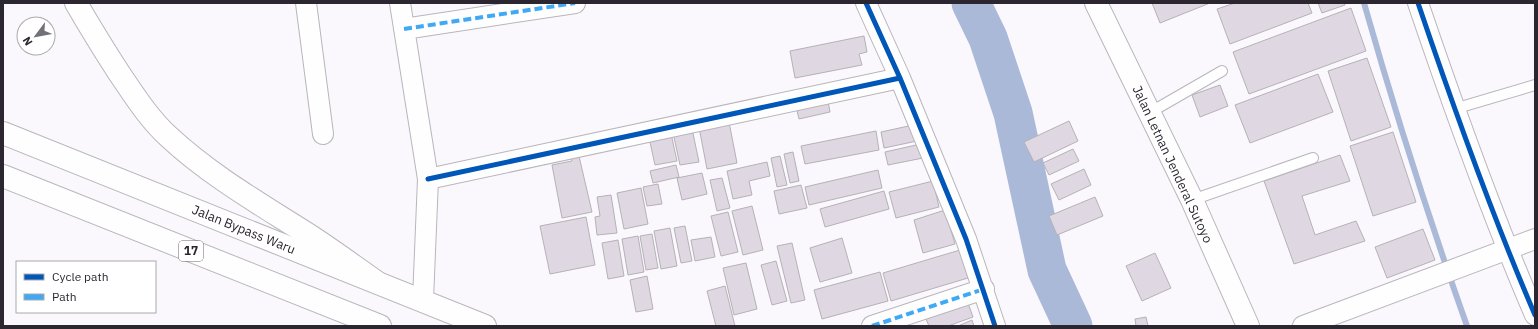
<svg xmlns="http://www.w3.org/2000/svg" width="1538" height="329" font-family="'IBM Plex Sans',sans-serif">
<rect width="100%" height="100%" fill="#faf8fc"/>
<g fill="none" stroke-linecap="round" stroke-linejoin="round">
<path stroke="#aab9d8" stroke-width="6" d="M1364 3C1395 112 1429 219 1467 326"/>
<path stroke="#aab9d8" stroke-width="39" d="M971 3 988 38 1013 113 1047 270 1073 326"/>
</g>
<path fill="#dfd8e2" stroke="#b5b1b7" d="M1152 3H1210L1160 23Z
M1235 3H1308L1312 13 1230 44 1217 9Z
M1318 3H1345V5L1322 13Z
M1351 8 1366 51 1249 94 1233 52Z
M864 36 867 52 859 54 862 65 795 78 790 51Z
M1367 58 1391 127 1351 141 1328 71Z
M1318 74 1333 112 1250 143 1235 105Z
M1220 85 1228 106 1200 117 1192 95Z
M827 96 830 112 799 119 795 102Z
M728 117 737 163 707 169 698 122Z
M1069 121 1078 141 1034 162 1024 142Z
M691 124 699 162 680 165 672 128Z
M913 125 917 141 884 148 881 132Z
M670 129 677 161 655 165 648 133Z
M876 131 879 150 805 164 801 146Z
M1393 132 1416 202 1373 216 1350 146Z
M925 143 928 157 888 165 885 152Z
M1073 149 1079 161 1049 175 1043 163Z
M578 152 592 212 562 218 552 165 572 161 570 154Z
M793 152 799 181 790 183 784 154Z
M1340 155 1350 181 1302 196 1315 235 1356 221 1365 241 1294 264 1264 181Z
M780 156 787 185 777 187 771 158Z
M767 162 770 176 749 181 752 195 733 199 727 171Z
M676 165 679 177 653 183 650 171Z
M1084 169 1091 185 1059 200 1051 184Z
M878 170 882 188 809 205 805 187Z
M702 173 707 194 682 200 677 178Z
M722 178 730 208 717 211 710 180Z
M933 181 939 207 896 218 889 192Z
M658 184 662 204 647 206 643 187Z
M801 185 807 208 779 214 774 191Z
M641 188 648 224 624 229 617 193Z
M884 191 889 209 825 227 820 209Z
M611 195 617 233 597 235 595 217 600 216 597 197Z
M1095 197 1103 216 1057 235 1049 216Z
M752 206 763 250 743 255 732 211Z
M945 210 955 244 923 253 914 220Z
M728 212 738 252 721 256 711 216Z
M586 217 595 265 550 274 540 226Z
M685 226 692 261 681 263 674 228Z
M670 228 677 266 661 269 654 231Z
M1423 229 1435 260 1387 278 1375 247Z
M652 234 658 268 646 270 640 236Z
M638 236 644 272 628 275 622 239Z
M711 237 715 257 695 261 691 240Z
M842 238 852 273 820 282 810 248Z
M618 240 624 276 608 279 602 243Z
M792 243 805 300 791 303 777 246Z
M960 250 968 278 891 301 883 273Z
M1155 253 1171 288 1142 301 1126 266Z
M776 261 787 301 772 305 761 265Z
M746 263 757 309 734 315 723 268Z
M880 272 888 301 822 319 814 290Z
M647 276 653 309 636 312 630 280Z
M725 286 735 326H716L707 291Z
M968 303 973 317 948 326H929L926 319Z
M1146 317 1148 326H1136L1135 319Z
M972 320 974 326H958Z"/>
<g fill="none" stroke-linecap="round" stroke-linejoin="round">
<defs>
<path id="service" d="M1454 109 1535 85
M1149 113 1222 71
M1192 200 1313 158"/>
<path id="minor" d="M306 3 323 134
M400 3 428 179 423 300
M866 3 900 78 966 239 995 326
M1418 3C1454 109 1491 213 1535 315
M404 29 575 3
M428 179 900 78
M872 326 984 289
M1303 326 1535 239"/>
<path id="trunk" d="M1096 3 1192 200 1248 326
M3 133 485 326
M3 176 380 326"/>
<path id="motorway" d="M76 3C90 27 104 50 119 73 134 95 149 119 169 137 209 174 255 201 301 230 327 246 352 265 378 283"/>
</defs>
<use href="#service" stroke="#b9b5bd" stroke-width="12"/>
<use href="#minor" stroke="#b9b5bd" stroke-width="22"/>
<use href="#trunk" stroke="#b9b5bd" stroke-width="24"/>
<use href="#motorway" stroke="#b9b5bd" stroke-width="24"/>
<use href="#service" stroke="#fefeff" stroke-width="10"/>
<use href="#minor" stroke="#fefeff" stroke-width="20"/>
<use href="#trunk" stroke="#fefeff" stroke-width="22"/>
<use href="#motorway" stroke="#fefeff" stroke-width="22"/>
<path stroke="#3fa9f5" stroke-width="4" stroke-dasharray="8 4" stroke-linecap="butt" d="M404 29 575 3
M872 326 984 289"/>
<defs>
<path id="cycleway" d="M866 3 900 78 966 239 995 326
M1418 3C1454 109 1491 213 1535 315
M428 179 900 78"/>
</defs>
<use href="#cycleway" stroke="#fff" stroke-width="8"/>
<use href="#cycleway" stroke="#0057b8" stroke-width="5"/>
</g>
<g text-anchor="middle" stroke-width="3" stroke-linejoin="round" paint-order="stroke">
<rect fill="#fff" stroke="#6b676e" stroke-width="1" x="179" y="241" width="24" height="20" rx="3"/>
<g font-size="12" font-weight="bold" fill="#2c2630">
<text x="191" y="255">17</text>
</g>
<g font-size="13" fill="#2c2630" stroke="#fff">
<text transform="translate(1173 164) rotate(65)" y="5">Jalan Letnan Jenderal Sutoyo</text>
<text transform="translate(244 229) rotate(22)" y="5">Jalan Bypass Waru</text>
</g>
</g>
<rect width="1538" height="329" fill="none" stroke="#2c2630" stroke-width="8"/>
<rect x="16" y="261" width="140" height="52" fill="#ffffff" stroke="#aba8ac"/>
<rect x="24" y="274" width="20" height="6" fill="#0057b8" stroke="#aba8ac"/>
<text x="52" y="281" font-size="12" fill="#2c2630">Cycle path</text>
<rect x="24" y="294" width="20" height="6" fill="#3fa9f5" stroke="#aba8ac"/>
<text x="52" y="301" font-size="12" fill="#2c2630">Path</text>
<g transform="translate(36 36) rotate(238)"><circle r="19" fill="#ffffff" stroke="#aba8ac"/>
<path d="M0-3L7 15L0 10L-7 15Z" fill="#747077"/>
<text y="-6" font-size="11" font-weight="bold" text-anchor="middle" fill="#2c2630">N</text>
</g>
</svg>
